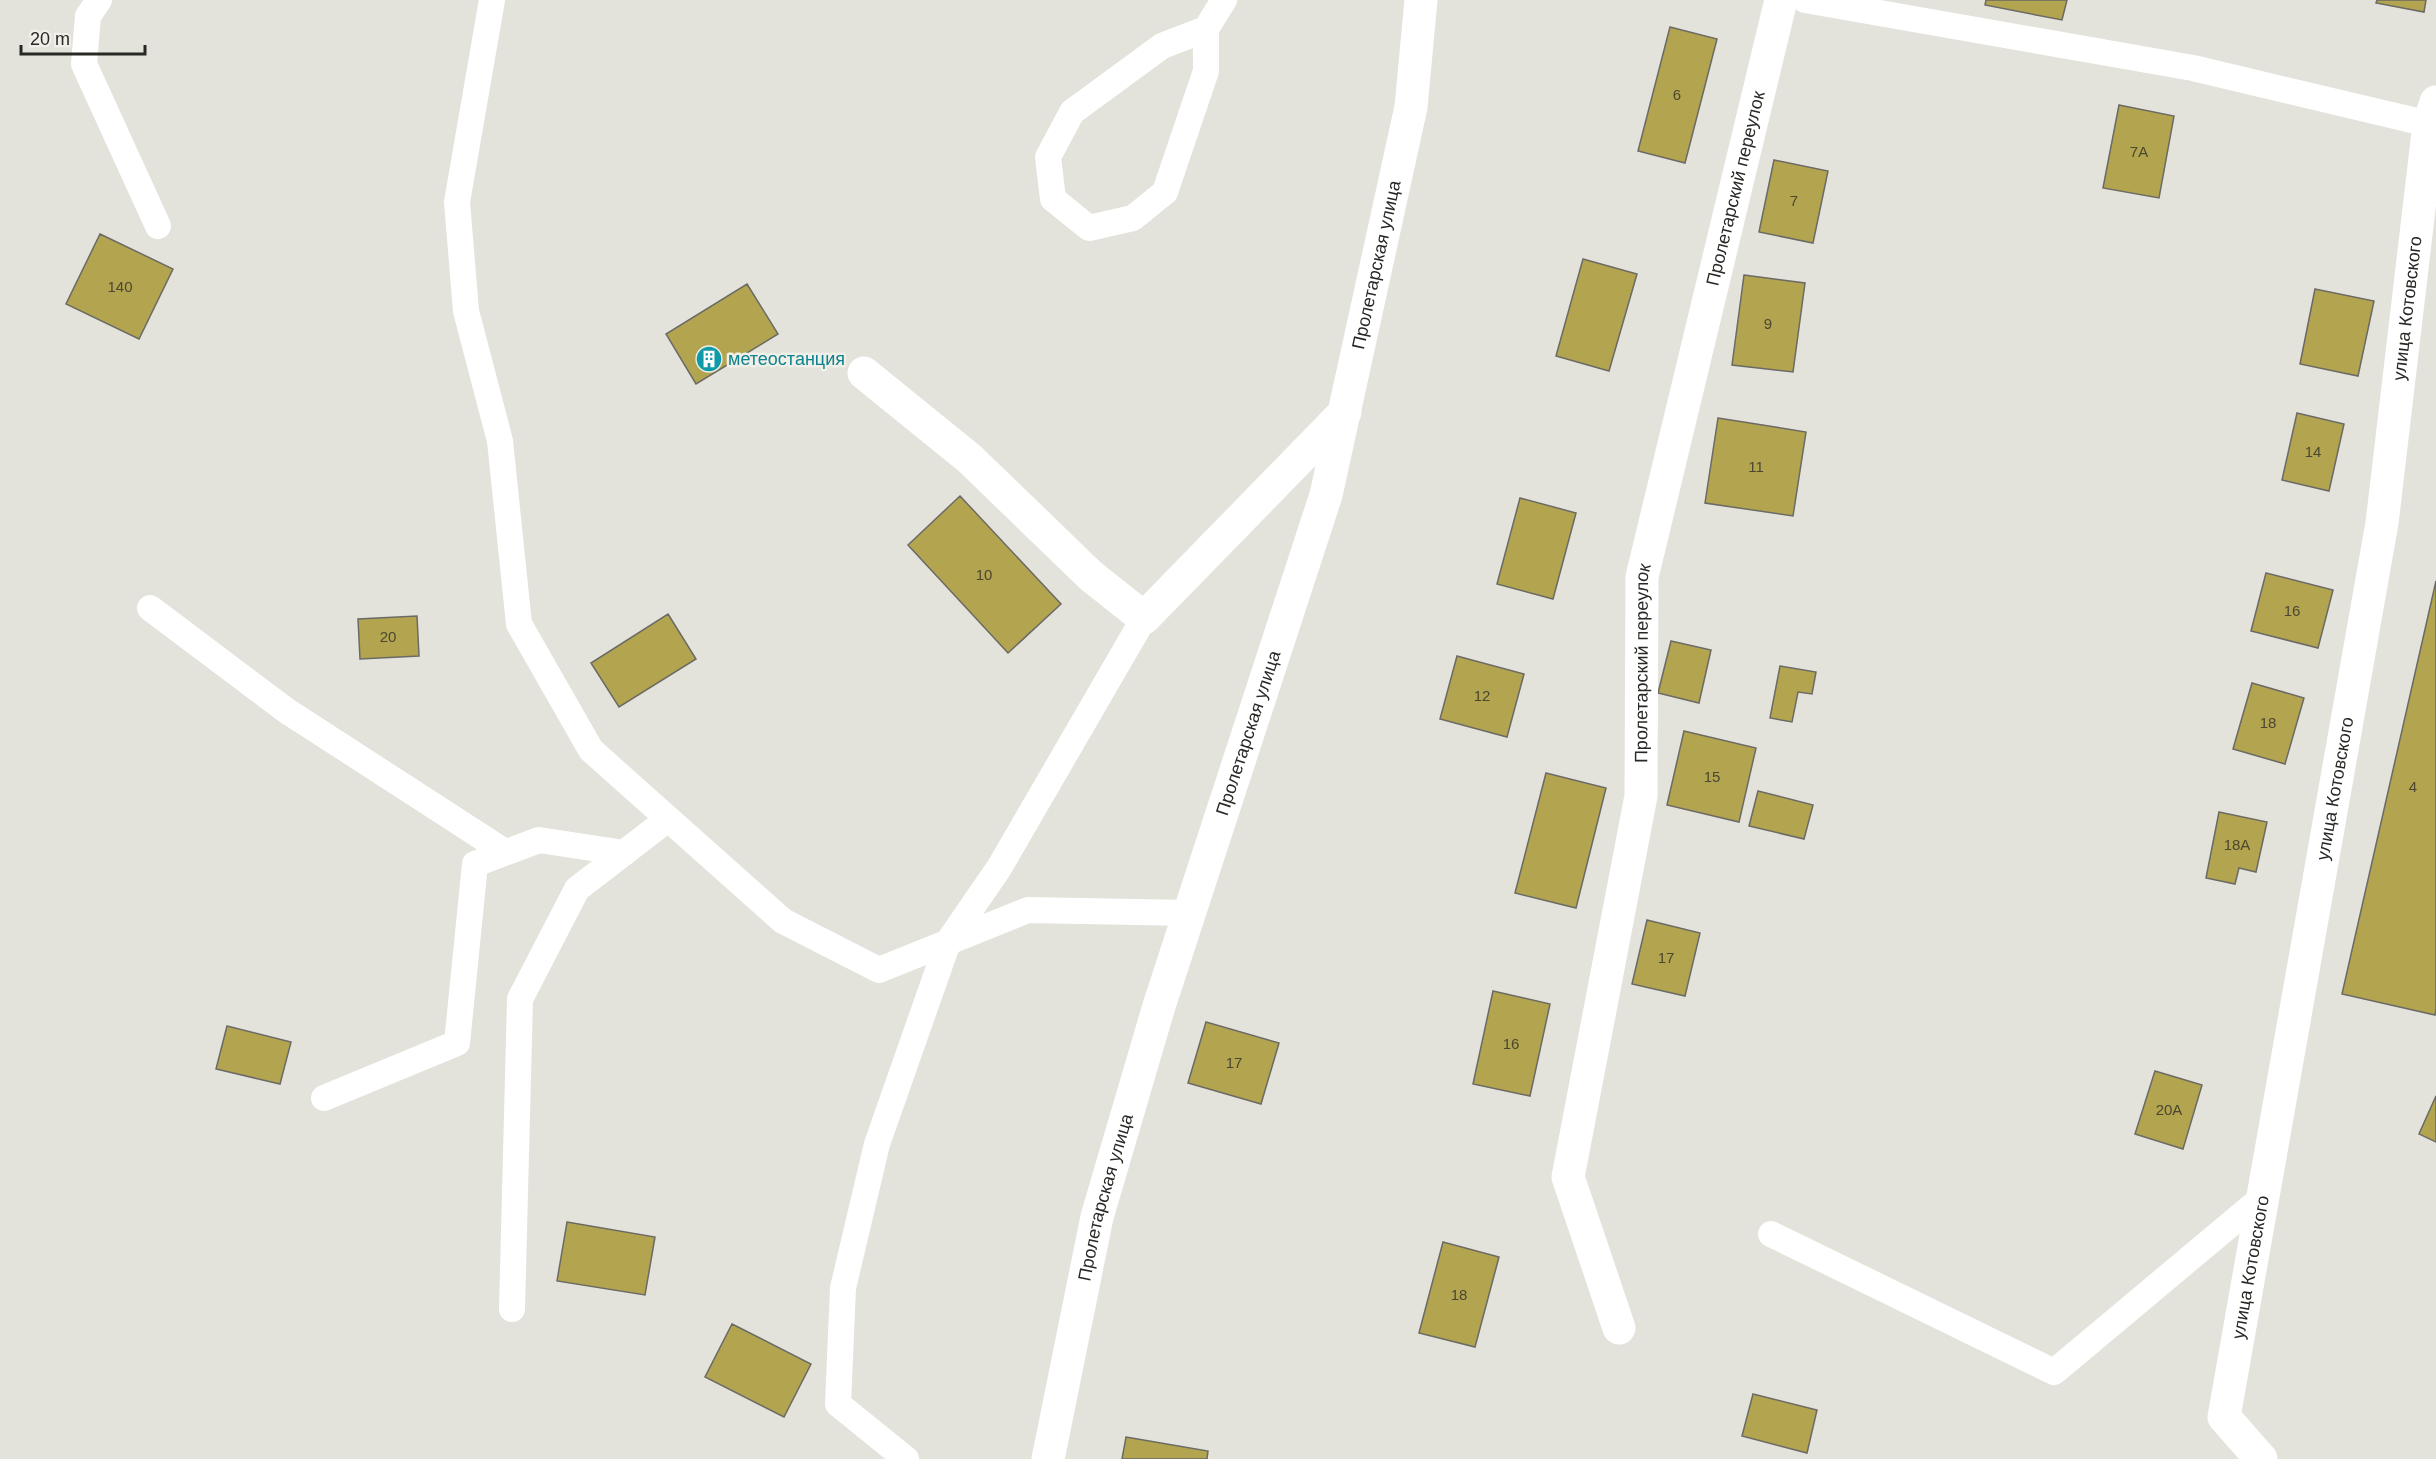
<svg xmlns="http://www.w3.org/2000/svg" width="2436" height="1459" font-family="Helvetica,sans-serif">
<rect width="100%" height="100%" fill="#e3e2db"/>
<path fill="#b3a450" stroke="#6b6a64" stroke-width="1.5" d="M1986 0H2067L2062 20 1985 5Z
M2377 0H2426L2424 12 2376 3Z
M1670 27 1717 39 1685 163 1638 151Z
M2119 105 2174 116 2159 198 2103 188Z
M1774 160 1828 171 1813 243 1759 232Z
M100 234 173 269 139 339 66 304Z
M1583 259 1637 274 1609 371 1556 356Z
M1744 275 1805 283 1793 372 1732 365Z
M747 284 778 334 696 384 666 334Z
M2315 289 2374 301 2358 376 2300 364Z
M2297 413 2344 424 2329 491 2282 480Z
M1718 418 1806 432 1793 516 1705 503Z
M960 496 1061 604 1008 653 908 545Z
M1520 498 1576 513 1553 599 1497 584Z
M2266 573 2333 590 2318 648 2251 631Z
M2436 581V1009L2435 1015 2342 994Z
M668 614 696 659 619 707 591 663Z
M417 616 419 656 360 659 358 619Z
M1671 641 1711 650 1699 703 1658 693Z
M1457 656 1524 674 1507 737 1440 719Z
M1780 666 1816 672 1812 694 1798 692 1792 722 1770 718Z
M2252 683 2304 698 2285 764 2233 749Z
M1684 731 1756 748 1739 822 1667 805Z
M1546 773 1606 788 1576 908 1515 893Z
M1758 791 1813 805 1804 839 1749 826Z
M2219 812 2267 822 2256 872 2239 868 2235 884 2206 878Z
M1647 920 1700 933 1685 996 1632 984Z
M1493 991 1550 1004 1530 1096 1473 1084Z
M1206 1022 1279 1043 1261 1104 1188 1083Z
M227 1026 291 1042 280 1084 216 1069Z
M2155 1071 2202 1085 2183 1149 2135 1134Z
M2436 1096V1142L2419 1134Z
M567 1222 655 1237 645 1295 557 1281Z
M1443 1242 1499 1257 1475 1347 1419 1333Z
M732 1324 811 1364 784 1417 705 1377Z
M1753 1394 1817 1410 1807 1453 1742 1436Z
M1126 1437 1208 1451 1207 1459H1122Z"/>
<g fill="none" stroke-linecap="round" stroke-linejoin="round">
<path stroke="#fff" stroke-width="26" d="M99 0 88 16 84 64 158 226
M492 0 457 202 466 311 500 441 519 624 591 750 783 921 879 970 1028 910 1190 913
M1805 0 2193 68 2429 124
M1206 29 1162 46 1072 112 1048 157 1053 199 1089 228 1133 218 1165 192 1206 71V29L1224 0
M150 608 287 711 505 852
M324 1098 457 1043 475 864 539 840 624 853
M1771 1234 2054 1372 2263 1197
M512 1309 520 999 577 889 668 819
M906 1459 838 1404 843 1288 877 1144 948 942 999 868 1144 618"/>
<g stroke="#fff" stroke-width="33">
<path d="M864 373 970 459 1091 576 1144 618 1345 412"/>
<path id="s1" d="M1619 1328 1568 1177 1641 796 1642 577 1781 0"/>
<path id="s2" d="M1048 1459 1097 1217 1159 1006 1326 495 1411 107 1421 0"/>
<path id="s3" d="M2261 1459 2224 1417 2382 523 2429 124 2436 102"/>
</g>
</g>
<defs>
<symbol id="building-disc" viewBox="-11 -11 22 22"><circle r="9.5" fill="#0f9aa8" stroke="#f0efe8"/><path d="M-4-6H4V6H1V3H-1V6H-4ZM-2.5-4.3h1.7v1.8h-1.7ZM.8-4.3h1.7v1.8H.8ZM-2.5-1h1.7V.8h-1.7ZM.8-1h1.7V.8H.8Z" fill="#fff"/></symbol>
</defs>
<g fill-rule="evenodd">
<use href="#building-disc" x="694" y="344" width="30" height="30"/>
</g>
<g text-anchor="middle" stroke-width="5" stroke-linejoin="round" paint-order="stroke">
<g font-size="15" fill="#4b4730">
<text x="1677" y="100">6</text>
<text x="2139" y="157">7А</text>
<text x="1794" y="206">7</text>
<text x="120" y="292">140</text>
<text x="1768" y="329">9</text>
<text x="2313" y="457">14</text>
<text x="1756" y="472">11</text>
<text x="984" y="580">10</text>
<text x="2292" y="616">16</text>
<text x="388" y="642">20</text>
<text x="1482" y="701">12</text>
<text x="2268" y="728">18</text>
<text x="1712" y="782">15</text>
<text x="2413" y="792">4</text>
<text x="2237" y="850">18А</text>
<text x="1666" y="963">17</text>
<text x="1511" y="1049">16</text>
<text x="1234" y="1068">17</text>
<text x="2169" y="1115">20А</text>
<text x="1459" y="1300">18</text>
</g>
<g font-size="18" fill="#282825" stroke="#f0efe8">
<text dy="6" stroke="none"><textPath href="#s1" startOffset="1166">Пролетарский переулок</textPath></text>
<text dy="6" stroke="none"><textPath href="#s2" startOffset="1240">Пролетарская улица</textPath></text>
<text dy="6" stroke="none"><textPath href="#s3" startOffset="1180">улица Котовского</textPath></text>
<text dy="6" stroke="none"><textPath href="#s1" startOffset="680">Пролетарский переулок</textPath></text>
<text dy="6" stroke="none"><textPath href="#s2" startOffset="754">Пролетарская улица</textPath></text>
<text dy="6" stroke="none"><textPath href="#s3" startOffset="694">улица Котовского</textPath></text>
<text dy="6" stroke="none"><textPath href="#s2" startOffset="268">Пролетарская улица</textPath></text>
<text dy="6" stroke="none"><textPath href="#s3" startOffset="208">улица Котовского</textPath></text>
</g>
<g font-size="18" fill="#0d838f" stroke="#f0efe8" text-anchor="start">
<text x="728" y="365">метеостанция</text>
</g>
</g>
<path d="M21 45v9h124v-9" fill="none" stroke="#282825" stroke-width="3"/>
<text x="30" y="45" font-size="18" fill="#282825" stroke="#f0efe8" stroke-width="4.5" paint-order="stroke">20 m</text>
</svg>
